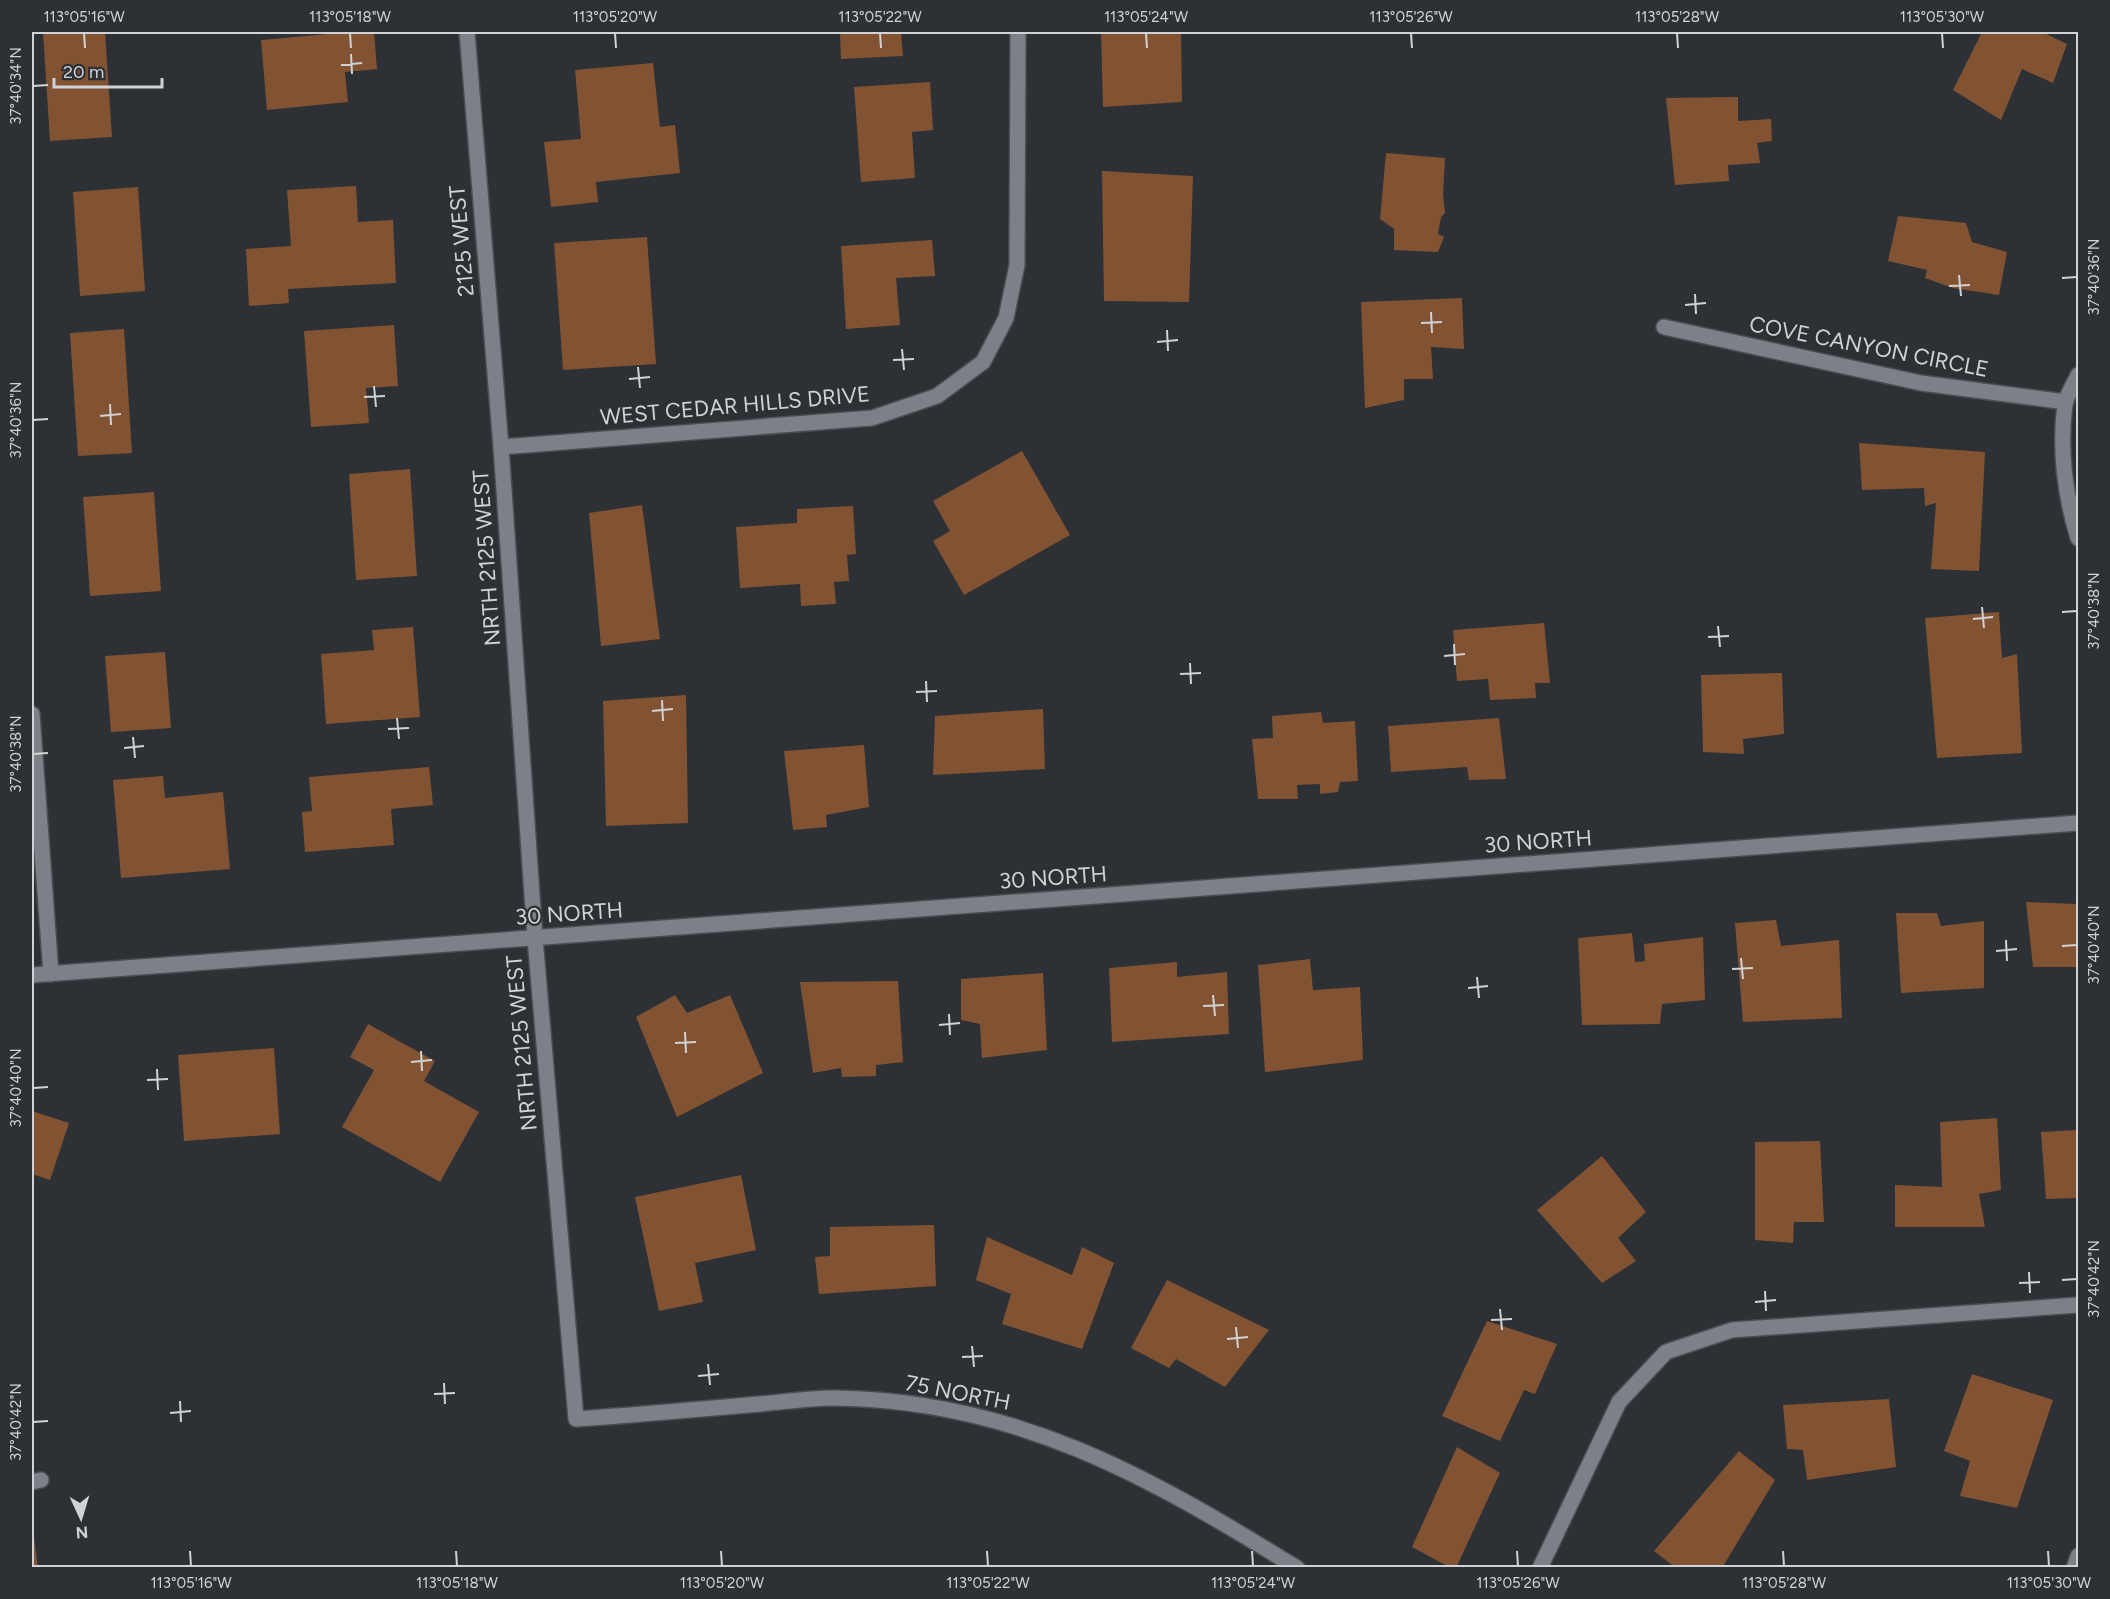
<svg xmlns="http://www.w3.org/2000/svg" width="2110" height="1599" font-family="Figtree,sans-serif">
<rect width="100%" height="100%" fill="#2d3035"/>
<path fill="#825332" d="M43 32H105L112 137 50 141Z
M350 32H374L377 69 345 72 348 102 267 110 261 40Z
M840 32H901L903 56 841 59Z
M1101 32H1181L1182 102 1103 107Z
M1982 32H2042L2067 44 2053 83 2022 69 2001 120 1953 90Z
M653 63 660 127 675 125 680 173 596 182 598 202 551 207 544 142 581 139 575 70Z
M930 82 933 130 912 132 915 178 861 182 854 87Z
M1738 97V121L1771 119 1772 141 1757 143 1760 163 1728 165 1729 181 1675 185 1666 98Z
M1386 153 1445 158 1443 195 1445 213 1441 217 1438 234 1444 237 1438 252 1394 250V229L1380 219Z
M1102 171 1193 176 1189 302 1104 301Z
M356 186 358 222 393 220 396 283 288 289 289 303 249 306 246 249 291 246 287 190Z
M138 187 145 291 80 296 73 192Z
M1898 216 1966 223 1972 242 2007 252 1999 295 1953 288 1925 278 1927 270 1888 261Z
M647 237 656 364 563 370 554 243Z
M932 240 935 276 896 278 900 325 846 329 841 246Z
M1462 298 1464 349 1431 347 1433 379H1404V400L1365 408 1361 302Z
M394 325 398 386 366 388 369 423 311 427 304 331Z
M124 329 132 453 78 456 70 333Z
M1859 443 1985 452 1979 571 1931 569 1936 503 1925 506 1924 488 1862 490Z
M1022 451 1070 535 964 595 933 541 950 531 933 501Z
M410 469 417 576 356 580 349 474Z
M154 492 161 591 90 596 83 497Z
M642 505 660 639 601 646 589 513Z
M853 506 856 554 847 555 849 581 834 582 836 604 801 606 800 584 740 588 736 527 797 523V509Z
M1999 612 2002 658 2017 654 2022 753 1937 758 1925 618Z
M1544 623 1550 683H1535L1536 698 1490 700 1488 679 1457 681 1453 630Z
M413 627 420 717 326 724 321 654 374 650 372 630Z
M165 652 171 728 111 732 105 656Z
M1782 673 1784 734 1743 739 1744 754 1703 752 1701 675Z
M686 695 688 823 606 826 603 701Z
M1043 709 1045 769 933 775 935 716Z
M1321 712 1323 723 1355 721 1358 781 1340 782 1338 792 1320 794V784L1297 785 1298 799H1258L1252 739 1273 738 1272 716Z
M1499 718 1506 779 1469 780 1467 767 1391 772 1388 726Z
M864 745 869 807 826 815 827 827 793 830 784 751Z
M429 767 433 805 391 809 394 845 305 852 302 812 312 811 309 777Z
M163 776 165 798 223 792 230 869 121 878 113 780Z
M2026 902 2078 904V967H2033Z
M1896 913H1937L1941 926 1984 921V988L1901 993Z
M1776 920 1781 946 1839 940 1842 1018 1743 1022 1735 923Z
M1632 933 1635 962 1645 961 1644 944 1703 937 1705 1000 1662 1004 1660 1024 1582 1025 1578 938Z
M1310 959 1313 990 1360 987 1363 1060 1265 1072 1258 965Z
M1177 962V977L1227 972 1229 1034 1112 1042 1109 968Z
M1043 973 1047 1050 982 1058 980 1024 961 1020V979Z
M898 981 903 1062 876 1065V1076L842 1077 841 1068 813 1073 800 982Z
M675 995 687 1013 730 995 763 1073 677 1117 636 1017Z
M368 1024 435 1061 424 1081 479 1112 440 1182 342 1127 374 1070 350 1057Z
M274 1048 280 1134 184 1141 178 1055Z
M32 1111 69 1123 50 1180 32 1174Z
M1997 1118 2001 1190 1979 1194 1985 1227H1895V1185L1942 1187 1940 1122Z
M2078 1130V1198L2046 1199 2041 1132Z
M1820 1141 1824 1222H1794L1793 1243 1755 1240V1142Z
M1602 1156 1646 1212 1618 1238 1636 1261 1602 1283 1537 1210Z
M741 1175 756 1250 695 1263 703 1302 659 1311 635 1197Z
M934 1225 936 1286 819 1294 815 1257 830 1256V1227Z
M987 1237 1072 1275 1082 1247 1114 1263 1082 1349 1002 1324 1011 1294 976 1280Z
M1167 1280 1269 1330 1225 1387 1176 1359 1169 1368 1131 1348Z
M1487 1321 1557 1344 1535 1394 1524 1390 1500 1441 1442 1416Z
M1972 1374 2053 1400 2017 1508 1960 1496 1970 1461 1944 1451Z
M1889 1399 1896 1467 1807 1480 1803 1450 1787 1449 1783 1405Z
M1457 1447 1500 1473 1456 1568H1451L1412 1547Z
M1739 1451 1775 1480 1722 1568H1676L1654 1551Z
M33 1529 38 1568H32Z"/>
<g fill="none" stroke-linecap="round" stroke-linejoin="round">
<defs>
<path id="service" d="M32 1482 41 1480"/>
<path id="minor" d="M467 32 501 447 535 938 576 1419C634 1415 691 1410 748 1405 777 1403 806 1398 834 1398 1015 1400 1148 1476 1297 1568
M1664 327 1921 383 2066 402
M2078 375C2074 384 2067 394 2065 404 2059 448 2065 496 2078 538
M501 447 872 418 937 396 983 362 1006 318 1017 265 1018 32
M32 714 51 974
M32 975 2078 823
M1540 1568 1619 1402 1666 1352 1732 1330 2078 1305
M2074 1568 2078 1556"/>
</defs>
<use href="#service" stroke="#494c51" stroke-width="18"/>
<use href="#minor" stroke="#494c51" stroke-width="18"/>
<use href="#service" stroke="#7d8187" stroke-width="15"/>
<use href="#minor" stroke="#7d8187" stroke-width="15"/>
</g>
<path fill="none" stroke="#d0d2d5" stroke-width="2" d="M84 33 85 48M350 33 351 48M615 33 616 48M880 33 881 48M1146 33 1147 48M1411 33 1412 48M1677 33 1678 48M1942 33 1943 48M351 54 352 74M341 65 362 63M33 86 48 85M1959 275 1961 296M2062 278 2077 277M1949 286 1970 285M1695 294 1696 314M1685 305 1706 303M1431 312 1432 333M1421 323 1442 322M1167 330 1168 351M1157 342 1178 340M902 349 904 370M893 360 914 359M638 367 640 388M629 379 650 377M374 386 376 407M364 397 385 396M110 404 111 425M100 416 121 414M33 420 48 419M1982 607 1984 628M2062 612 2077 611M1973 619 1993 617M1718 626 1720 647M1708 637 1729 636M1454 644 1455 665M1444 656 1465 654M1190 663 1191 684M1180 674 1201 673M926 681 927 702M916 692 937 691M662 700 663 721M652 711 673 709M397 718 399 739M388 729 409 728M133 737 135 758M124 748 144 746M33 754 48 753M2006 940 2007 961M2062 946 2077 945M1996 951 2017 949M1741 958 1743 979M1732 969 1753 968M1477 977 1479 998M1468 988 1488 986M1213 995 1215 1016M1203 1006 1224 1005M949 1014 950 1035M939 1025 960 1023M685 1032 686 1053M675 1043 696 1042M421 1051 422 1071M411 1062 432 1060M157 1069 158 1090M147 1080 168 1079M33 1088 48 1087M2029 1272 2030 1293M2062 1280 2077 1279M2019 1283 2040 1282M1765 1291 1766 1311M1755 1302 1776 1300M1500 1309 1502 1330M1491 1320 1512 1319M1236 1327 1238 1348M1227 1339 1248 1337M972 1346 974 1367M962 1357 983 1356M708 1364 710 1385M698 1376 719 1374M444 1383 445 1404M434 1394 455 1393M180 1401 181 1422M170 1413 191 1411M33 1422 48 1421M190 1551 191 1566M456 1551 457 1566M721 1551 722 1566M987 1551 988 1566M1252 1551 1253 1566M1517 1551 1518 1566M1783 1551 1784 1566M2048 1551 2049 1566"/>
<g text-anchor="middle" stroke-width="4.5" stroke-linejoin="round" paint-order="stroke">
<g font-size="22" fill="#d0d2d5" stroke="#2d3035">
<text transform="translate(461 241) rotate(-95)" y="8">2125 WEST</text>
<text transform="translate(1869 346) rotate(11)" y="8">COVE CANYON CIRCLE</text>
<text transform="translate(735 405) rotate(-5)" y="8">WEST CEDAR HILLS DRIVE</text>
<text transform="translate(486 558) rotate(-94)" y="8">NRTH 2125 WEST</text>
<text transform="translate(1538 841) rotate(-4)" y="8">30 NORTH</text>
<text transform="translate(1053 877) rotate(-4)" y="8">30 NORTH</text>
<text transform="translate(569 913) rotate(-4)" y="8">30 NORTH</text>
<text transform="translate(521 1043) rotate(-95)" y="8">NRTH 2125 WEST</text>
<text transform="translate(958 1392) rotate(11)" y="8">75 NORTH</text>
</g>
</g>
<rect width="2110" height="1599" fill="none" stroke="#2d3035" stroke-width="66"/>
<g transform="translate(81 1518) rotate(176)" stroke="#2d3035" stroke-width="4.5" paint-order="stroke">
<path d="M0-4.5L10 22L0 15L-10 22Z" fill="#d0d2d5"/>
<text y="-9" font-size="16" font-weight="bold" text-anchor="middle" fill="#d0d2d5">N</text>
</g>
<path d="M54 78v9h108v-9" fill="none" stroke="#d0d2d5" stroke-width="3"/>
<text x="63" y="78" font-size="18" fill="#d0d2d5" stroke="#2d3035" stroke-width="4.5" paint-order="stroke">20 m</text>
<rect x="33" y="33" width="2044" height="1533" fill="none" stroke="#d0d2d5" stroke-width="2"/>
<g font-size="15" text-anchor="middle" fill="#d0d2d5">
<text x="84" y="22">113°05'16"W</text>
<text x="350" y="22">113°05'18"W</text>
<text x="615" y="22">113°05'20"W</text>
<text x="880" y="22">113°05'22"W</text>
<text x="1146" y="22">113°05'24"W</text>
<text x="1411" y="22">113°05'26"W</text>
<text x="1677" y="22">113°05'28"W</text>
<text x="1942" y="22">113°05'30"W</text>
<text transform="translate(16 86) rotate(-90)" y="5">37°40'34"N</text>
<text transform="translate(2094 277) rotate(-90)" y="5">37°40'36"N</text>
<text transform="translate(16 420) rotate(-90)" y="5">37°40'36"N</text>
<text transform="translate(2094 611) rotate(-90)" y="5">37°40'38"N</text>
<text transform="translate(16 754) rotate(-90)" y="5">37°40'38"N</text>
<text transform="translate(2094 945) rotate(-90)" y="5">37°40'40"N</text>
<text transform="translate(16 1088) rotate(-90)" y="5">37°40'40"N</text>
<text transform="translate(2094 1279) rotate(-90)" y="5">37°40'42"N</text>
<text transform="translate(16 1422) rotate(-90)" y="5">37°40'42"N</text>
<text x="191" y="1588">113°05'16"W</text>
<text x="457" y="1588">113°05'18"W</text>
<text x="722" y="1588">113°05'20"W</text>
<text x="988" y="1588">113°05'22"W</text>
<text x="1253" y="1588">113°05'24"W</text>
<text x="1518" y="1588">113°05'26"W</text>
<text x="1784" y="1588">113°05'28"W</text>
<text x="2049" y="1588">113°05'30"W</text>
</g>
</svg>
